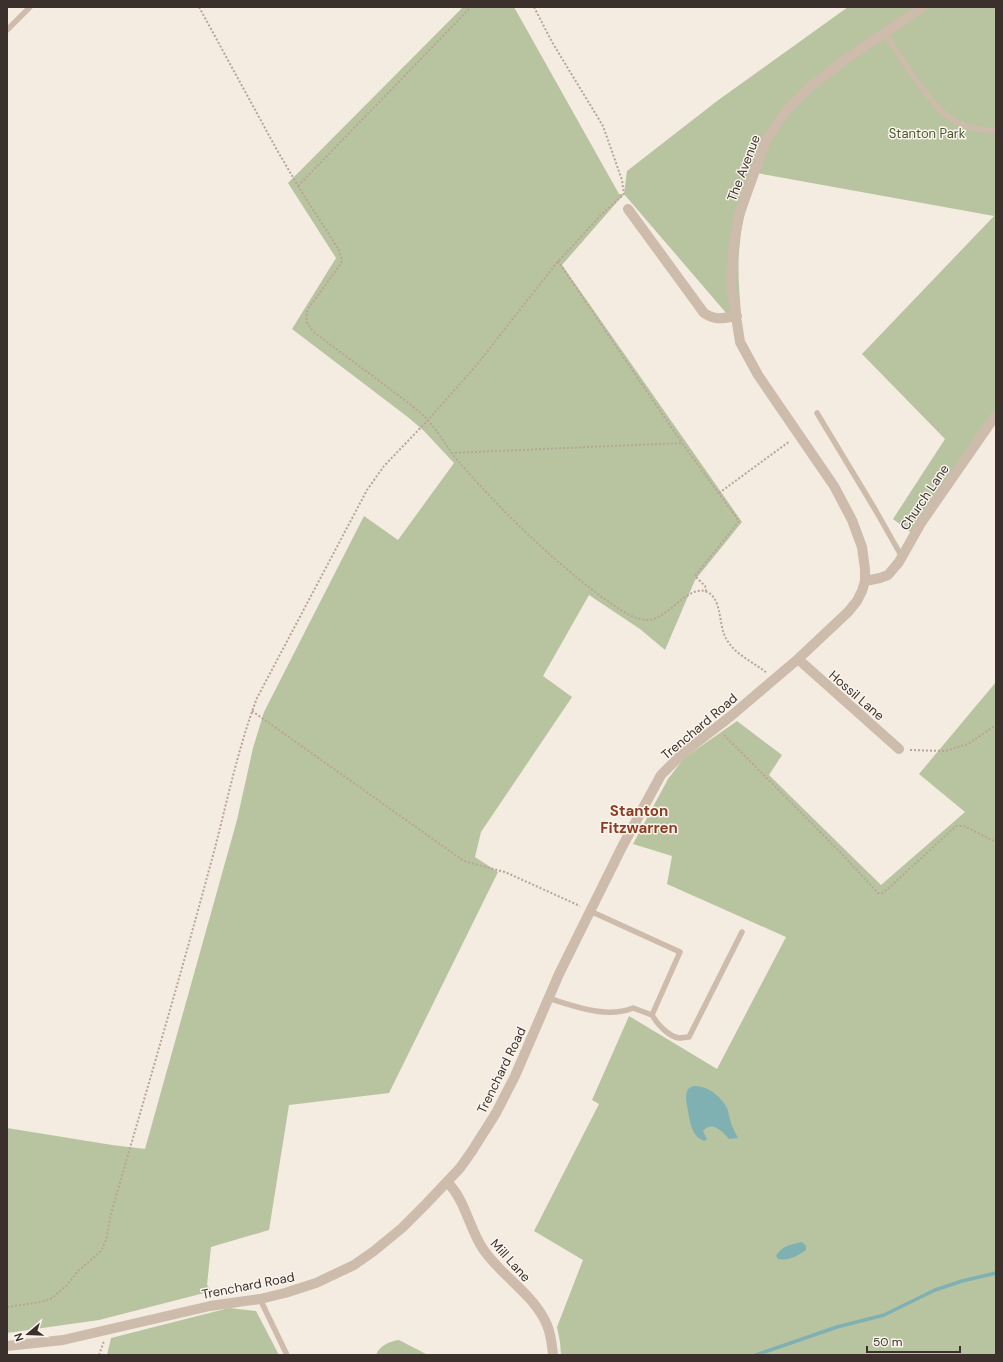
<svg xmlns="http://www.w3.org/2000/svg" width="1003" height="1362" font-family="'DM Sans',sans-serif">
<rect width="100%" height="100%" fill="#f4ebe1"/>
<path fill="#b8c4a0" d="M463 7H514L619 194H624L627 171 717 101 848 7H996V422L917 537 893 519 945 439 862 354 994 216 757 173C750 196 742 218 740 242 737 265 739 290 741 313L727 314 624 194 562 265 742 522 695 580 665 650 640 629 589 595 543 676 572 697 481 832 475 857 498 872 389 1093 289 1105 269 1230 211 1247 207 1285 212 1291 99 1320 7 1333V1128L112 1145 145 1149 237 820 253 748 264 712 364 516 398 540 454 463 424 431 409 418 292 329 336 258 288 183Z
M996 682V1355H561L560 1342 557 1327 583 1260 534 1231 599 1104 592 1100 629 1016 717 1069 786 937 667 884 672 856 633 844 668 779 684 758 737 721 782 755 769 775 881 885 965 812 919 774Z
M229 1308 256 1311 279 1355H107L111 1338Z
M399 1340 426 1354 427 1355H376C379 1346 390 1341 399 1340Z"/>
<path fill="#7fb0b2" d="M693 1086C707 1085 720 1095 727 1108 729 1112 729 1118 731 1123 733 1128 735 1133 738 1138L729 1139C723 1132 712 1120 703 1131L707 1139 705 1141C692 1138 690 1122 688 1111 687 1103 684 1098 688 1089Z
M802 1242 806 1246V1250C798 1256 788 1261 778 1259L776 1256C781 1246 792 1244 802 1242Z"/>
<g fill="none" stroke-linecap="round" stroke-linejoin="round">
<path stroke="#7fb0b2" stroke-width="3.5" d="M756 1355 837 1327 884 1315 935 1290 962 1281 996 1273"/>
<path stroke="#b9a596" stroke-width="2" stroke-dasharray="2 2" stroke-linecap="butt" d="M199 7 277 150 301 191 339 250 342 260 340 265 308 309C305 319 306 324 314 332 337 350 362 368 386 386 399 396 413 406 425 417 440 433 450 453 465 469 507 516 554 562 606 600 618 608 633 620 648 620 667 620 689 583 707 592 721 598 719 621 724 634 731 653 752 661 767 673
M534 7 552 42 603 126 622 180 624 194
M298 186 471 7
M558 261 682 443
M451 453 682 443 739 521 695 576 705 586 706 591
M719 493 790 441
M252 711 461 859 467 862 505 872 580 906
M724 735 840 852 878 893H882L890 887 956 826H964L996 842
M910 750 945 751 968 744 996 725
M7 1307 41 1302 52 1298 67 1285 77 1272 101 1251 106 1240 111 1214C144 1099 178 985 209 870 225 813 236 753 257 698L367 490 384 466 428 420 475 367 555 265 601 215 624 194
M99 1355 104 1341"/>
<path stroke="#cdbbac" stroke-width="5.5" d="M7 30 30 7
M885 33C902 59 930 108 957 122 969 128 983 131 996 130
M817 413 876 511 902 557
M548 998C574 1006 606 1019 633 1008L652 1015 680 952 590 911
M652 1015C657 1024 668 1036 679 1038 682 1038 686 1037 689 1037L742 932
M260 1299 287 1355"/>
<path stroke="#cdbbac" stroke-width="10" d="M628 209 704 313C715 321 724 318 737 316
M865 581 880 578 888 575 899 562 921 523 996 415
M798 659 899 749
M447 1182C465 1199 469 1228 483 1249 501 1276 534 1294 547 1325 551 1334 552 1345 553 1355
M7 1346 63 1340 210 1306 260 1299 285 1293 316 1283 354 1265 374 1251 402 1228 425 1205 460 1168 472 1151 496 1113 515 1076 559 974 622 847 661 775 683 753 731 716 798 659 848 612 857 601 862 591 865 581V569L862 547 852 520 834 486 758 375 740 342 731 284 734 241 739 215 766 140 786 111 811 86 846 59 923 7"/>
</g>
<g text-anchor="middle" stroke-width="3" stroke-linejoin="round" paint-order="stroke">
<g font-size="13" fill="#4a5a2e" stroke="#fbf5ee">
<text x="927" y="138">Stanton Park</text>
</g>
<g font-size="13" fill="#3b302b" stroke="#fbf5ee">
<text transform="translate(743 168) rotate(-69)" y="5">The Avenue</text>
<text transform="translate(924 497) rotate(-56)" y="5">Church Lane</text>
<text transform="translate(857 695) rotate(41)" y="5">Hossil Lane</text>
<text transform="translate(699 726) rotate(-40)" y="5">Trenchard Road</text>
<text transform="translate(501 1070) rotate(-64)" y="5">Trenchard Road</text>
<text transform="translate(511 1260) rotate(48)" y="5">Mill Lane</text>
<text transform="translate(248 1285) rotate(-11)" y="5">Trenchard Road</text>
</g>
<g font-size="15" font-weight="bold" fill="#8c3b22" stroke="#fbf5ee">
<text x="639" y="816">Stanton<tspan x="639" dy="17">Fitzwarren</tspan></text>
</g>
</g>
<rect width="1003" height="1362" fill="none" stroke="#3b302b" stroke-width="16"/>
<g transform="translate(28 1334) rotate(251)" stroke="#fbf5ee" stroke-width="3" paint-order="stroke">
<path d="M0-3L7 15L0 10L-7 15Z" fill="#3b302b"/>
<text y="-6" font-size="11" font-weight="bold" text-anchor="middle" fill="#3b302b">N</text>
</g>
<path d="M867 1346v6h93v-6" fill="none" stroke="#3b302b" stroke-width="2"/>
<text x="873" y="1346" font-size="12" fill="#3b302b" stroke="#fbf5ee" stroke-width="3" paint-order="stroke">50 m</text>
</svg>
